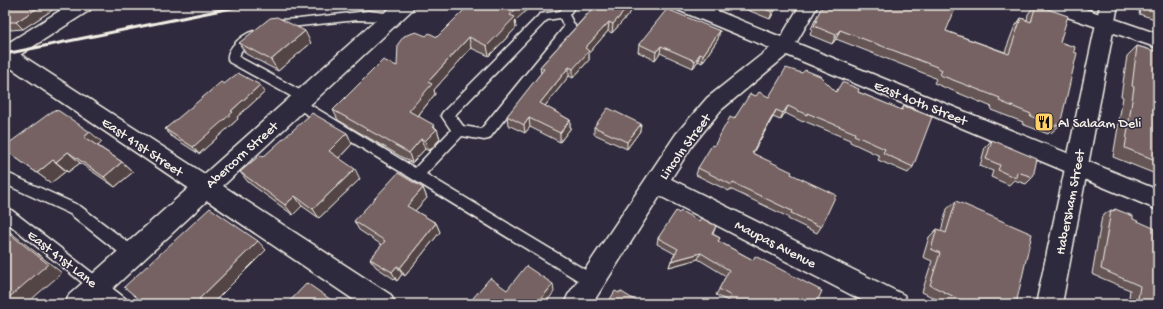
<svg xmlns="http://www.w3.org/2000/svg" width="1163" height="309" font-family="'Gochi Hand',sans-serif">
<rect width="100%" height="100%" fill="#2f2a3d"/>
<filter id="ink" filterUnits="userSpaceOnUse"><feTurbulence type="fractalNoise" baseFrequency=".025" numOctaves="2"/><feDisplacementMap in="SourceGraphic" scale="8" xChannelSelector="R" yChannelSelector="G"/><feConvolveMatrix kernelMatrix="1 2 1 2 8 2 1 2 1" color-interpolation-filters="sRGB"/></filter>
<g filter="url(#ink)">
<g fill="none" stroke-linecap="round" stroke-linejoin="round">
<defs>
<path id="service" d="M565 5H576L569 15 576 28 489 139 484 140 462 136 426 174 597 277 599 282 597 287 592 289 293 106 291 103 293 100 296 99 229 62C222 50 248 28 259 31L261 34 259 37 241 51 239 57 307 94 309 97 307 100 304 101 415 168 451 130 441 115 443 112 540 14 560 11ZM560 18 564 27 481 129 463 126 455 115 547 20Z
M368 11 395 14 397 17 395 20 391 21 357 20 271 29 267 28 265 25 267 22 278 20 299 19Z
M5 172 80 206 137 249 139 254 137 259 132 261 127 259 70 214 5 184Z
M5 207 10 209 126 299 129 304H109L5 221Z"/>
<path id="minor" d="M676 5H703L781 37 800 5H818L796 43 1158 190V210L787 55 721 110 692 146 671 179 904 295 908 304H869L660 196 592 304H564L568 295 676 134 707 98 770 48 678 10Z
M1045 5H1074L1158 34V48L1047 10Z
M5 47 12 49 391 295 395 304H360L5 64Z"/>
<path id="tertiary" d="M1100 5H1118L1062 304H1036Z"/>
<path id="secondary" d="M69 5H92L90 10 12 60 5 62V45Z"/>
<path id="primary" d="M393 5H414L412 10 96 304H65L69 295Z"/>
</defs>
<use href="#service" stroke="#f4f1e8" stroke-width="3"/>
<use href="#minor" stroke="#f4f1e8" stroke-width="3"/>
<use href="#tertiary" stroke="#f4f1e8" stroke-width="3"/>
<use href="#secondary" stroke="#f4f1e8" stroke-width="3"/>
<use href="#primary" stroke="#f4f1e8" stroke-width="3"/>
<use href="#service" fill="#2f2a3d" fill-rule="evenodd"/>
<use href="#minor" fill="#2f2a3d" fill-rule="evenodd"/>
<use href="#tertiary" fill="#2f2a3d" fill-rule="evenodd"/>
<use href="#secondary" fill="#2f2a3d" fill-rule="evenodd"/>
<use href="#primary" fill="#2f2a3d" fill-rule="evenodd"/>
<path stroke="#f4f1e8" stroke-width="3" d="M5 54 246 5"/>
</g>
<path fill="#655455" stroke="#f4f1e8" d="M5 5H60L23 29 11 30 5 25Z
M132 5H143L138 9Z
M590 5H637L612 33 608 31 589 53V60L573 78 569 76 545 106 570 120V129L560 142 530 127 525 133 508 125 507 116 541 74 540 67 590 11Z
M735 5H778L770 19Z
M880 5H951L946 31 1005 52 1014 28 1021 18 1027 20 1028 14 1035 5 1060 42V125L1051 133 1050 132 1048 134 1022 124 1023 122 991 110 992 107 934 83 936 79 931 76 836 39 832 44 810 35 812 29H811L815 20 877 10Z
M1137 5H1158V20L1139 14 1140 11 1136 10Z
M515 21 516 28 489 56 471 48 434 90 435 94 418 116 437 129 440 139 429 151 425 149 412 163 338 120 333 110 397 66 426 36 437 37Z
M718 39 702 63 698 61 693 68 660 53 655 60 638 52 639 44Z
M239 43H311L278 71 246 54Z
M1137 46 1158 52V175L1113 157 1123 97 1121 96 1127 56Z
M224 84 265 92 237 117 238 119 199 154 171 136 165 129Z
M836 92H858L901 110 904 106 913 167 908 173 878 160 880 156 850 142V140L804 121 803 122 785 113 780 120 773 117 752 153 791 174 821 227 817 233 788 219V217L730 189 729 191 696 175 698 168 734 119 756 96 769 97Z
M594 127 640 131 627 149 594 134Z
M347 133 352 144 339 158 360 179 319 218 302 206 293 215 248 182 240 172 263 157Z
M992 140 1033 177 1026 184 1014 180 1009 185 991 177 993 171 980 166 985 147Z
M102 142 98 146 122 162 133 172 115 187 80 163 68 172 66 171 51 183 5 150Z
M423 188 427 198 415 211 436 223 440 232 405 276 402 274 397 281 376 267 370 259 382 245 359 230 354 221Z
M956 201 1016 304H946L922 292 932 261 923 257 929 237 937 229 941 231 947 209Z
M1115 209 1133 219 1158 304H1128L1130 290 1092 274 1102 216 1111 210 1112 211Z
M679 213 699 221 716 226 713 234 720 238 718 241 753 260 822 291 728 301 716 295 726 276 698 259 669 267 671 261 675 254 657 244 658 238Z"/>
<path fill="#534545" stroke="#f4f1e8" d="M42 5H60L23 29 16 22Z
M135 5H143L138 9Z
M520 5H532L515 21 516 28 489 56 487 46 510 15Z
M630 5H637L612 33 613 24Z
M777 5H778L770 19 772 12Z
M609 22 608 31 589 53V60L573 78V69L585 48Z
M840 30 836 39 832 44 836 35Z
M305 31 311 43 278 71 271 60Z
M720 31 718 39 702 63 703 55Z
M469 37 471 48 434 90 435 94 413 122 409 111 428 82Z
M661 46 660 53 655 60 656 52Z
M700 54 698 61 693 68 695 61Z
M569 67V76L540 112V103Z
M260 85 265 92 237 117 238 119 199 154 193 147 231 111Z
M788 106 785 113 780 120 783 113Z
M776 110 773 117 749 160 752 153Z
M529 118 530 127 525 133 524 125Z
M570 120V129L560 142V133Z
M641 124 640 131 627 149V142Z
M434 125 436 130 437 129 440 139 429 151 425 141Z
M90 132 102 142 96 147 84 137Z
M347 133 352 144 335 162 329 151Z
M421 139 425 149 412 163 409 153Z
M68 152 80 163 68 172 56 162Z
M53 160 66 171 51 183 37 173Z
M122 162 133 172 115 187 104 177Z
M355 169 360 179 319 218 313 209Z
M423 188 427 198 411 215 407 206Z
M295 196 302 206 293 215 285 205Z
M436 223 440 232 405 276 400 268Z
M5 228 62 273 26 304H5Z
M258 241 266 250 212 304H207L199 299Z
M701 253 698 259 669 267 671 261Z
M397 266 402 274 397 281 392 272Z
M553 284 554 292 545 304H537Z"/>
<path fill="#766263" stroke="#f4f1e8" d="M5 5H42L16 22H5Z
M469 5H520L510 15 515 17 487 46 469 37 428 82 432 84 409 111 434 125 433 127 437 129 425 141 421 139 409 153 333 110 383 60 397 66 398 44 404 36 416 32 426 36 429 33 437 37Z
M593 5H630L613 24 609 22 585 48 589 51 573 69 569 67 540 103 570 120 560 133 529 118 524 125 507 116 544 69 540 67 595 6Z
M755 5H777L772 12Z
M823 5H863L878 10 880 5H951L956 7 946 31 1009 54 1021 18 1031 22 1036 5 1068 16 1060 42 1075 47 1074 52 1077 53 1060 125 1057 124 1056 126 1030 116 1031 114 999 101 1000 98 940 75 942 70 937 67 840 30 836 35 814 26 817 20H815Z
M1147 5H1158V10L1147 6Z
M667 9 720 31 703 55 700 54 695 61 661 46 656 52 639 44Z
M277 17 305 31 271 60 239 43 270 18Z
M1137 46 1158 52V161L1125 148 1134 87 1132 86Z
M786 68 802 73 805 70 820 76 836 92 842 82 859 89 858 92 902 110 904 106 932 117 913 167 883 153 885 149 854 135 855 133 807 113V115L788 106 783 113 776 110 752 153 792 172 791 174 836 195 821 227 791 213 792 211 733 183 732 185 698 168 712 145 714 146 730 117 734 119 750 94 756 96 759 92 769 97Z
M238 73 260 85 231 111 233 112 193 147 165 129 221 82 224 84Z
M608 108 641 124 627 142 594 127Z
M54 110 59 111 90 132 84 137 122 162 104 177 68 152 56 162 53 160 37 173 5 150V146Z
M312 113 347 133 329 151 355 169 313 209 295 196 285 205 240 172 260 155 263 157Z
M992 140 1037 159 1033 177 1017 172 1016 178 998 170 1000 165 986 159Z
M398 173 423 188 407 206 436 223 400 268 397 266 392 272 370 259 385 241 354 221Z
M956 201 1032 234 1016 304H969L930 285 940 253 931 249 937 229 946 233Z
M210 208 258 241 199 299 207 304H145L124 287Z
M1115 209 1133 216V219L1158 230V304H1137L1140 286 1101 269 1111 210 1114 211Z
M676 211 679 213 681 211 699 221 701 218 716 226 712 234 720 238 718 241 753 260 755 256 822 291 816 304H726L731 296 719 289 729 270 701 253 671 261 678 249 658 238Z
M5 230 48 264 5 301Z
M526 266 553 284 537 304H468L490 278 507 290Z
M307 283 337 304H287Z
M615 291 619 293 620 291 641 304H607Z"/>
</g>
<defs>
<symbol id="restaurant-square" viewBox="-11 -11 22 22"><rect x="-9" y="-9" width="18" height="18" rx="4" fill="#ffd166" stroke="#2f2a3d"/><path d="M-5-6h1v4h1v-4h1v4h1v-4h1v5L-1.5 .5V6h-2V.5L-5-1ZM5-6V6H3V1.5H1.5Q1.5-4 5-6Z" fill="#111"/></symbol>
</defs>
<g fill-rule="evenodd">
<use href="#restaurant-square" x="1033" y="111" width="22" height="22"/>
</g>
<g text-anchor="middle" stroke-width="3" stroke-linejoin="round" paint-order="stroke">
<g font-size="14" fill="#f4f1e8" stroke="#2f2a3d">
<text transform="translate(921 102) rotate(22)" y="5">East 40th Street</text>
<text transform="translate(143 146) rotate(34)" y="5">East 41st Street</text>
<text transform="translate(684 146) rotate(-54)" y="5">Lincoln Street</text>
<text transform="translate(241 154) rotate(-42)" y="5">Abercorn Street</text>
<text transform="translate(1069 202) rotate(-79)" y="5">Habersham Street</text>
<text transform="translate(776 243) rotate(27)" y="5">Maupas Avenue</text>
<text transform="translate(63 258) rotate(38)" y="5">East 41st Lane</text>
</g>
<g font-size="14" fill="#f4f1e8" stroke="#2f2a3d" text-anchor="start">
<text x="1058" y="127">Al Salaam Deli</text>
</g>
</g>
<rect width="1163" height="309" fill="none" stroke="#2f2a3d" stroke-width="20"/>
<rect x="10" y="10" width="1143" height="289" fill="none" stroke="#f4f1e8" stroke-width="1.5" filter="url(#ink)"/>
</svg>
